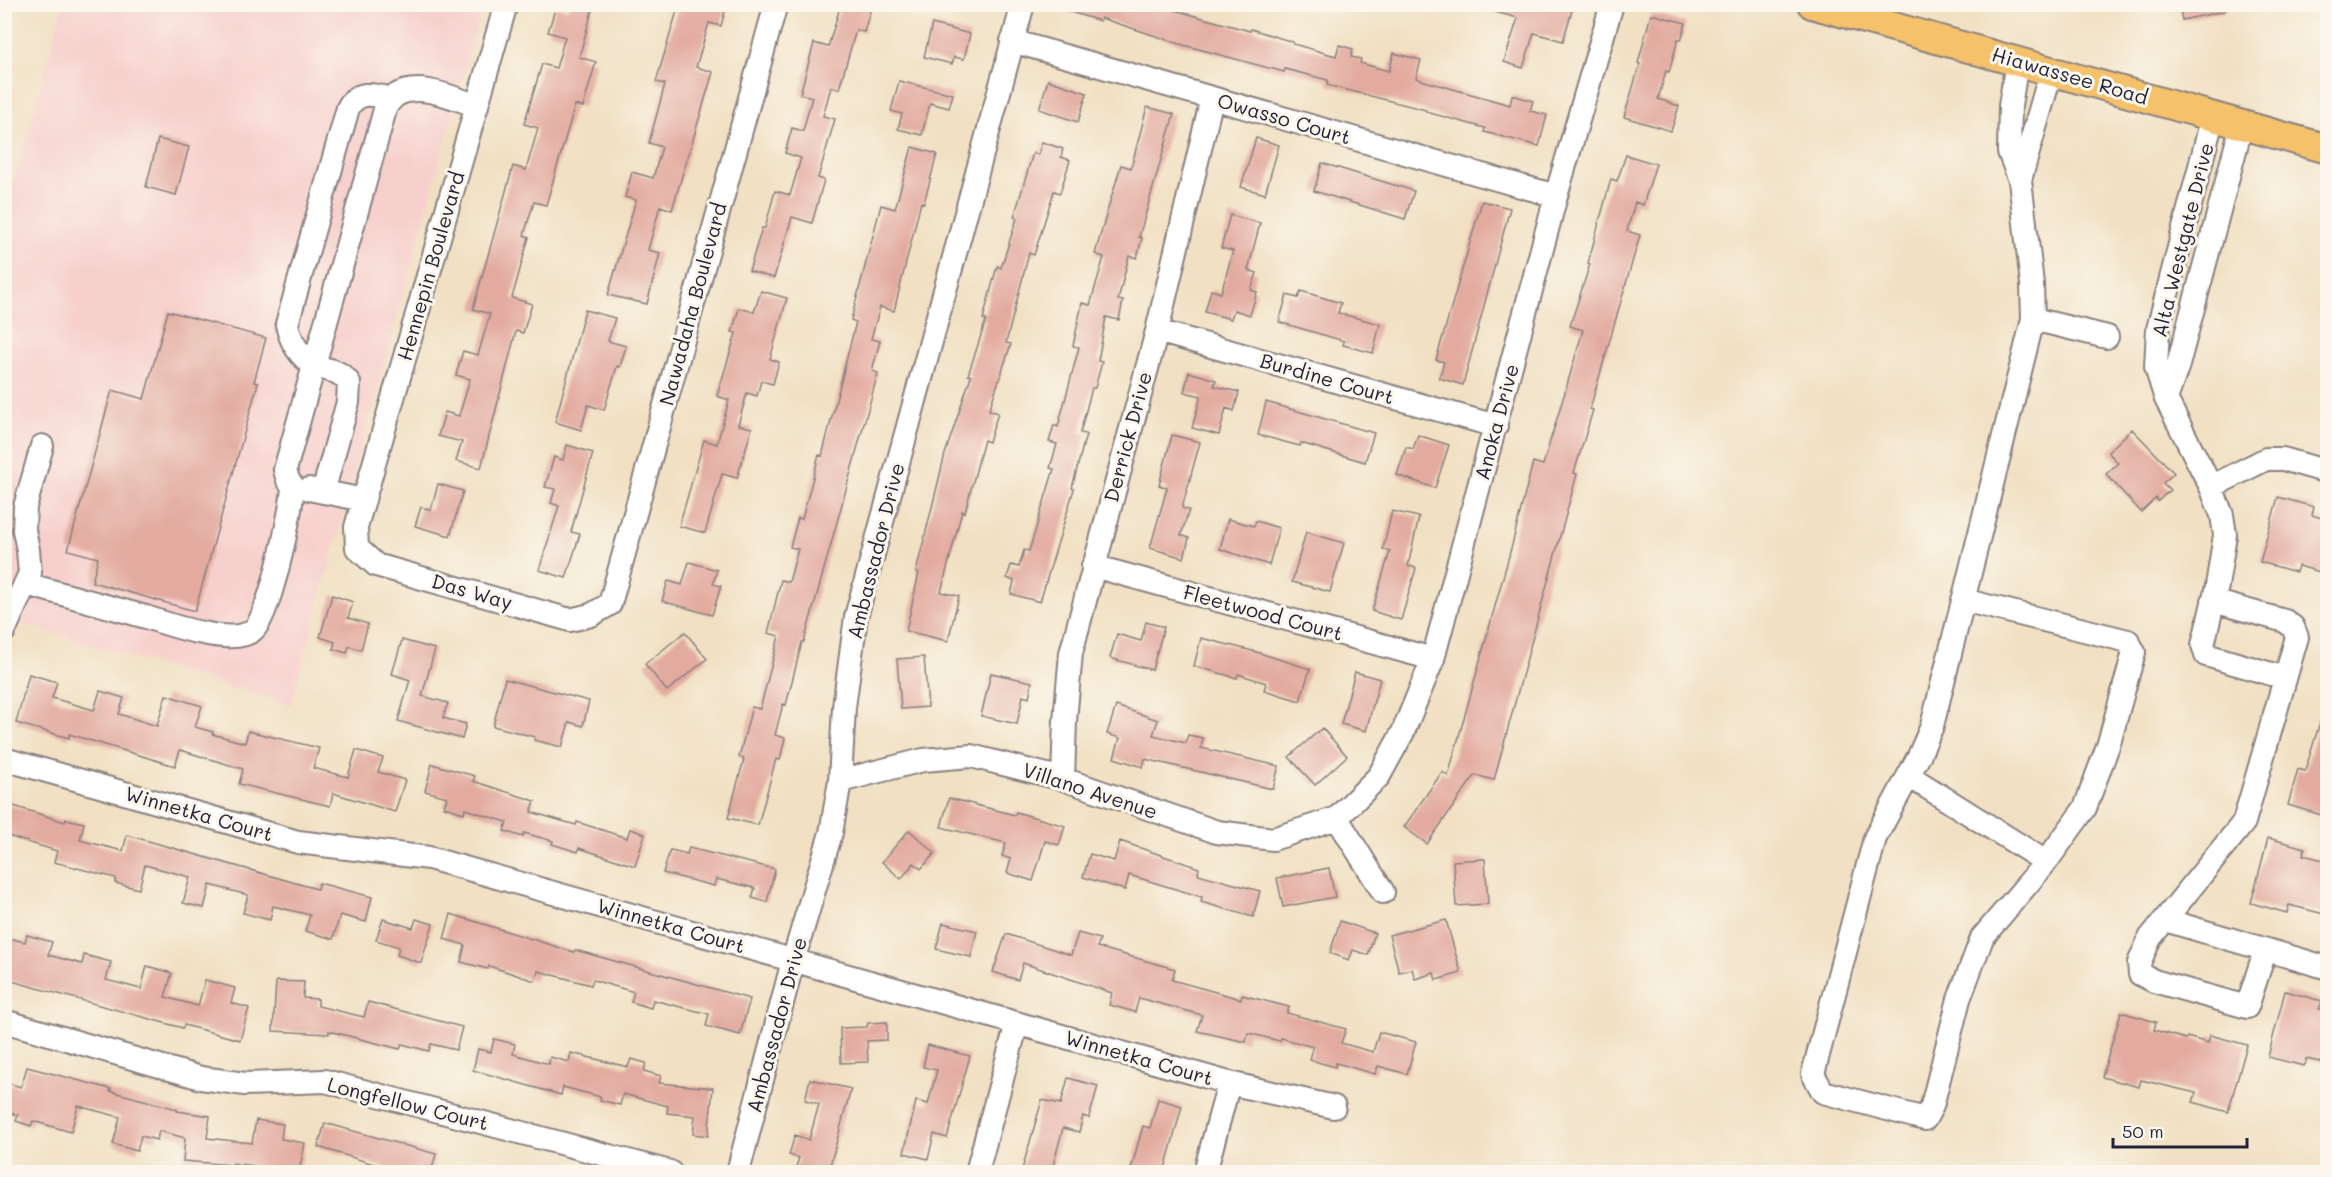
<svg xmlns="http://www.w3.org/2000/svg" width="2332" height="1177" font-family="Mali,sans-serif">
<rect width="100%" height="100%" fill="#fbf7ec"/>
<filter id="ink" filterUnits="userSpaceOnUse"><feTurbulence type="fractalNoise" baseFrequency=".0167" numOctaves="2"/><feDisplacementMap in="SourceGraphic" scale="12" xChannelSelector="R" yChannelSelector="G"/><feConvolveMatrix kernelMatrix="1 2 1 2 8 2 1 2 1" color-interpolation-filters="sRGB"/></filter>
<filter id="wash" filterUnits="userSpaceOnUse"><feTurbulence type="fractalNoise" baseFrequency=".008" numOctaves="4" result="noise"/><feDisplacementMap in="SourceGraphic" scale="24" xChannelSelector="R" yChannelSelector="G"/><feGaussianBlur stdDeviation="1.35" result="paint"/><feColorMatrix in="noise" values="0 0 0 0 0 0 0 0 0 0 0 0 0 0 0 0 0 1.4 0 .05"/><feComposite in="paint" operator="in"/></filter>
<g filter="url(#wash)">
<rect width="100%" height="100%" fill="#f1e0c3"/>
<path fill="#f7d0cd" d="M431 4 479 18 291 705 5 619V214L63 5Z"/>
<g id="blocks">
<path fill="#e3aba0" d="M569 4H594L579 57 596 62 583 107 575 105 546 205 534 202 524 235 529 237 512 298 532 304 523 333 516 331 481 468 456 461 462 442 438 436 445 412 459 416 470 379 456 375 463 351 478 355 490 314 473 309 513 166 526 170 538 128 524 124 542 64 556 68 565 37 548 32 556 6 568 9Z
M679 4H727L721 26 709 23 696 67 713 72 672 210 660 206 648 250 660 253 647 304 608 295 636 200 625 197 632 172 653 178 662 147 649 143 665 84 656 82Z
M841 4H872L864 32 856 30 839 89 831 87 823 116 835 119 818 178 824 180 812 223 792 217 774 278 749 271 762 228H765L775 191 790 195 801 158 785 153 792 128 803 131 812 97 800 94 814 43 828 47Z
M1059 4H1176L1174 10 1250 31 1251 29 1293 42V44L1336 56 1339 45 1353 49 1351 57 1361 59 1360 63 1389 71 1394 53 1421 60 1416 78 1421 80 1510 105 1512 95 1533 101 1530 111 1547 115 1539 146 1484 132 1485 128 1426 112V110L1327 85 1328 80 1285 69 1284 72 1180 44 1101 18 1100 21 1058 8Z
M1485 4H1574L1563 41 1534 33 1523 68 1504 62 1518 18 1484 9Z
M2179 4H2224L2225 11 2182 20Z
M1651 14 1686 23 1681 40 1678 39 1669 72 1666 71 1658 99 1679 106 1671 131 1624 117 1640 64 1638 63Z
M932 24 970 34 964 59 954 57 952 64 924 57Z
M1048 80 1087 93 1078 122 1039 109Z
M899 81 953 94 949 108 930 103 922 135 898 129 902 114 891 111Z
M1147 107 1174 114 1139 237 1142 238 1137 258 1129 256 1118 300 1123 301 1119 320 1106 317 1098 361 1102 362 1095 388H1092L1080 433 1086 434 1072 488 1074 489 1040 602 1011 594 1014 581 1007 578 1011 565 1019 567 1024 550 1029 551 1054 469 1050 468 1057 444 1049 442 1054 425 1058 427 1079 347 1073 346 1082 303 1090 305 1104 257 1095 254 1107 212 1121 165 1131 168Z
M1256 138 1279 145 1265 194 1241 187Z
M158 139 189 147 176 195 146 187Z
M1042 142 1063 149 1061 157 1070 160 1060 193 1054 191 1034 255 1029 253 1006 343 1011 344 989 410 998 413 989 442 984 440 965 512 962 511 941 592 959 596 948 641 906 631 919 573 916 572 933 503 945 454 971 376 968 375 986 320 983 319 997 266 1001 268 1017 218 1014 217 1033 153 1038 155Z
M912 147 937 154 924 203 921 202 894 311 880 307 871 339 880 341 872 371 878 373 804 642H802L786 705 783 704 775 735 785 738 780 760 776 759 758 825 728 818 744 759 739 757 752 707 760 709 779 636 768 633 781 580 789 582 798 549 790 547 798 518 802 519 819 455 822 456 856 322 851 320 881 205 895 209Z
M1626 155 1656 164 1643 205 1635 202 1627 231 1640 235 1590 409 1593 410 1574 473 1577 474 1494 780 1475 775 1427 844 1404 827 1442 772 1448 776 1512 545 1533 462 1543 465 1565 392 1583 330 1570 326 1590 264 1588 263 1611 179 1617 181Z
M1322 163 1414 191 1405 219 1314 191Z
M1482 201 1510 208 1463 385 1439 378 1444 362 1436 360Z
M1230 215 1260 223 1248 270 1257 273 1251 290 1257 292 1250 315 1234 310 1231 319 1205 312 1211 290 1221 293 1233 251 1221 248Z
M761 291 787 298 770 359 779 362 773 384 761 381 757 396 747 393 738 425 752 428 737 478 722 474 705 533 679 526 704 440 717 444 729 400 717 396 736 333 732 332 739 308 754 312Z
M1301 291 1341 303 1338 313 1380 324 1373 353 1343 345 1344 341 1279 322 1287 295 1298 298Z
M585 310 615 318 608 341 626 346 620 367 617 366 604 410 588 405 581 430 555 422Z
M168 311 266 338 254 382 258 383 195 611 92 582 98 558 68 550 112 390 144 399Z
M1189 372 1216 380 1214 386 1239 392 1234 411 1226 408 1219 435 1192 428 1201 396 1184 392Z
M1266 402 1374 433 1365 462 1301 443 1300 446 1258 435Z
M2132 429 2174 473 2163 483 2170 490 2158 501 2156 498 2141 512 2106 474 2118 463 2108 452Z
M1172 435 1200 442 1182 508 1189 510 1181 535 1189 538 1184 558 1150 548 1167 488 1159 485Z
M1418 435 1449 445 1435 488 1397 475 1406 447 1413 449Z
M567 445 593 453 571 532 580 534 566 578 539 570 559 506 551 503 555 489 545 487 554 457 563 460Z
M438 484 463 491 450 536 415 526 421 507 431 510Z
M2278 497 2314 507 2312 515 2328 520V574L2298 566 2296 572 2260 562Z
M1392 511 1419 517 1408 566 1416 568 1401 620 1372 611 1390 551 1383 549Z
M1228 519 1254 526 1256 521 1279 528 1269 565 1220 549Z
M1306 532 1344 543 1330 592 1292 582Z
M689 562 717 570 713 584 721 586 712 615 662 601 668 581 682 585Z
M332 595 353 602 348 618 368 624 361 650 349 646 347 653 333 649 335 642 320 637Z
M1146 622 1164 627 1152 670 1110 658 1117 634 1141 641Z
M685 632 707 659 667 691 645 664Z
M1201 638 1253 651 1310 669 1300 701 1264 690 1266 683 1238 674 1237 678 1194 666Z
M402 640 435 649 422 696 448 703 443 718 466 724 462 739 398 721 410 680 392 674Z
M924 657 928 707 901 709 897 659Z
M1355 672 1380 679 1366 731 1341 724Z
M991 673 1032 682 1029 698 1023 696 1017 724 981 716Z
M29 674 57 682 52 698 94 710 100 691 124 698 119 714 157 726 166 695 202 706 195 727 213 732 212 734 245 743 248 731 319 748 313 768 348 777 356 750 383 758 378 772 405 780 395 812 333 793 330 806 239 784 243 769 180 750 175 766 69 734V738L16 723Z
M505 679 589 701 583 726 569 722 562 747 534 740 535 737 493 726Z
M1116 706 1158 720 1153 735 1186 743 1188 735 1203 738 1201 748 1279 766 1273 789 1145 759 1143 767 1114 758 1120 738 1107 734Z
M2324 709H2328V817L2288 805 2298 769 2305 771Z
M1322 728 1347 756 1315 785 1289 757Z
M432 764 475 776 473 781 535 801 531 812 576 825 577 822 627 838 630 829 645 834 635 866 579 848 578 852 552 844 553 841 524 833 523 837 504 831 507 822 465 809 464 813 444 807 447 797 425 791Z
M949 798 1015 815 1016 812 1065 826 1059 845 1045 841 1033 881 1007 873 1011 859 1002 856 1006 843 941 827Z
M4 803 65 822 66 819 84 823 80 840 123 851 127 835 317 889 319 883 372 897 366 922 340 915 333 939 305 931 310 915 273 906 270 920 243 913 248 895 210 885 204 908 183 903 190 877 145 865 139 889 115 883 116 878 54 862 57 851 4 835Z
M909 830 935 853 921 869 914 863 901 879 882 862Z
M2268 838 2305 848 2303 855 2328 861V915L2289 905 2287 913 2251 903Z
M1120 841 1199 868 1198 874 1260 891 1253 917 1201 902 1202 897 1129 875 1125 890 1083 877 1090 854 1114 861Z
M689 848 775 869 767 902 752 898 755 888 716 879 714 886 663 873 670 850 687 854Z
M1485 859 1488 904 1456 906 1453 861Z
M1329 868 1335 897 1283 907 1277 878Z
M451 914 574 952 575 950 750 999 740 1035 706 1026 709 1014 653 1000 651 1008 631 1002 634 992 593 980 591 985 538 971 535 981 489 966 488 969 461 962 465 945 444 939Z
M383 919 413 928 416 919 433 924 421 963 397 955 399 947 376 940Z
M1446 920 1461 973 1436 980 1434 973 1415 979 1412 969 1399 972 1389 935Z
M1340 921 1375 933 1368 955 1353 950 1349 960 1330 953Z
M943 923 977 931 971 957 936 949Z
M1078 933 1100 939 1097 947 1175 969 1172 980 1241 999 1242 995 1289 1007 1287 1013 1346 1029 1341 1043 1373 1052 1379 1032 1416 1042 1407 1074 1378 1066 1375 1074 1336 1063 1335 1067 1310 1060 1313 1047 1281 1038 1280 1041 1248 1033 1246 1042 1197 1031 1202 1015 1139 998 1135 1012 1109 1005 1112 993 1023 963 1018 980 993 972 1006 934 1071 955Z
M27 935 52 942 48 955 82 964 84 955 111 962 106 980 141 989 147 966 172 973 165 997 198 1006 205 980 235 988 231 1003 249 1008 240 1040 184 1025 183 1028 4 979V937L25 942Z
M276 981 304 982 303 998 318 999V1006L364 1017 368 1002 462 1027 456 1050 431 1044 429 1051 402 1044 400 1049 329 1031V1034L273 1031Z
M2285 991 2322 1001 2319 1009 2328 1011V1064L2306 1059 2304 1066 2268 1057Z
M2121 1012 2156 1022 2154 1030 2186 1039 2187 1037 2208 1043 2210 1035 2247 1045 2228 1112 2193 1102 2196 1093 2141 1080 2139 1087 2102 1077Z
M887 1022V1040L867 1041 868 1062 841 1063 840 1028 867 1027 868 1023Z
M494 1039 515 1044 513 1054 549 1064 550 1057 569 1062 571 1053 628 1067 631 1059 646 1063 644 1071 661 1076 659 1083 713 1088 708 1136 693 1134 695 1116 667 1113 668 1106 623 1094 620 1105 600 1100 601 1097 563 1087 561 1095 473 1070 478 1049 491 1052Z
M928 1045 970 1056 947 1138 934 1134 928 1159 904 1153 916 1101 928 1104 937 1070 923 1067Z
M27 1067 111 1089 110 1091 177 1109V1111L210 1116 207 1138 252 1143 256 1120 283 1124 281 1139 305 1143 299 1172 233 1163 232 1165 183 1161 185 1138 159 1131 157 1140 141 1136 137 1151 113 1144 120 1117 78 1106 71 1132 33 1121 31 1126 16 1121 18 1115 4 1111V1082L21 1087Z
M1068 1078 1098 1086 1089 1118 1083 1116 1079 1132 1063 1128 1051 1173H1021L1042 1100 1061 1104Z
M810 1079 851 1089 828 1173H794L799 1158 789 1155 795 1135 809 1140 819 1104 805 1100Z
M1158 1099 1182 1106 1164 1173H1130L1143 1126 1150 1128Z
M325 1123 436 1154 431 1173H403L318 1147Z"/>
</g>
</g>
<g filter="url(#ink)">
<use href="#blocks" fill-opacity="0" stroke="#8a817f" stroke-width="1.5"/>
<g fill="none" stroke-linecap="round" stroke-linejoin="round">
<defs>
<path id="minor" d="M506 4 356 527 357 548 376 565 570 620 591 615 610 604 776 4
M1012 41 1556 196
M2213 116 2158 329 2156 367 2166 399 2211 487 2222 515 2225 535 2217 586 2203 645 2206 655 2285 678
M2020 180 2051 72
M2033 319 2107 337
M1157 331 1496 426
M2166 399 2178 365 2242 124
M2211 487 2266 459H2283L2328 472
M309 489 364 500
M323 492 348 402 349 383C341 370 329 371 316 366 300 359 290 340 287 324L348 108C358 89 375 95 392 99
M1093 566 1433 659
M26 584C66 595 106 606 146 617 164 623 184 630 203 633 217 636 241 640 253 630 270 617 292 510 293 486L288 480 285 470 386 106C389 103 392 98 395 96 418 81 454 98 477 106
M1963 600 2128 641 2134 652 2109 743 2085 808 2046 862 1982 938 1959 999 1932 1106 1925 1119 1823 1092 1813 1074 1875 838 1919 756 1932 726 2033 319 2032 284 2020 180 2009 152 2010 106 2017 62
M2213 601 2285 621 2293 627 2297 637 2244 822 2150 938 2139 963 2140 974 2154 981 2247 1007 2265 951
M4 631 30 573 28 550 24 530 25 507 42 446
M4 759 298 842 429 858 1229 1083 1334 1107
M1909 776 2046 862
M1063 779 1065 721 1071 653 1157 331 1212 98
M840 781 923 760 971 756 1063 779 1217 832 1273 839 1337 818 1379 776 1403 732 1433 659 1556 196 1612 4
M1337 818 1383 892
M2165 920 2328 968
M4 1021 201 1078 245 1084 325 1081 670 1172
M738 1172 793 961 831 833 840 781 844 707 856 617 1023 4
M977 1172 1017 1023
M1205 1172 1229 1083"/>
<path id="major" d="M1812 4 2328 149"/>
</defs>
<use href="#minor" stroke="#8a817f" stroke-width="26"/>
<use href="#major" stroke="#8a817f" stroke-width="32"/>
<use href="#minor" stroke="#fff" stroke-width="22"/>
<use href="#major" stroke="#f5c16b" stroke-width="28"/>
</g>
</g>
<g text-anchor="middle" stroke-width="6" stroke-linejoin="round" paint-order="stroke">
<g font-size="20" fill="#22223b" stroke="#fbf7ec">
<text transform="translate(2070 76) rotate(16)" y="7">Hiawassee Road</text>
<text transform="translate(1284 119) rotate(16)" y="7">Owasso Court</text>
<text transform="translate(2183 240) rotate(-76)" y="7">Alta Westgate Drive</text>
<text transform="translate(431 266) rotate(-74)" y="7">Hennepin Boulevard</text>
<text transform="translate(693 304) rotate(-75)" y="7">Nawadaha Boulevard</text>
<text transform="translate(1327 379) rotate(16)" y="7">Burdine Court</text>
<text transform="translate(1497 422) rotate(-75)" y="7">Anoka Drive</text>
<text transform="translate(1128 437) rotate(-75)" y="7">Derrick Drive</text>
<text transform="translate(876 551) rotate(-76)" y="7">Ambassador Drive</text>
<text transform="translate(472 592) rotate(16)" y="7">Das Way</text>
<text transform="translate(1263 613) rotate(15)" y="7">Fleetwood Court</text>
<text transform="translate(1090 791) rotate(18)" y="7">Villano Avenue</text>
<text transform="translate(199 814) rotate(16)" y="7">Winnetka Court</text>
<text transform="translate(671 926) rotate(16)" y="7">Winnetka Court</text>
<text transform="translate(777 1025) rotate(-75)" y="7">Ambassador Drive</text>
<text transform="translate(1139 1058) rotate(16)" y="7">Winnetka Court</text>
<text transform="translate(408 1104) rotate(14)" y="7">Longfellow Court</text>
</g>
</g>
<rect width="2332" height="1177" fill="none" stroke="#fbf7ec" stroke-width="24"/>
<path d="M2113 1138v9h134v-9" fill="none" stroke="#22223b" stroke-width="3"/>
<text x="2122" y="1138" font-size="18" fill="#22223b" stroke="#fbf7ec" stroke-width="4.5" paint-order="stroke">50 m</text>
</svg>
